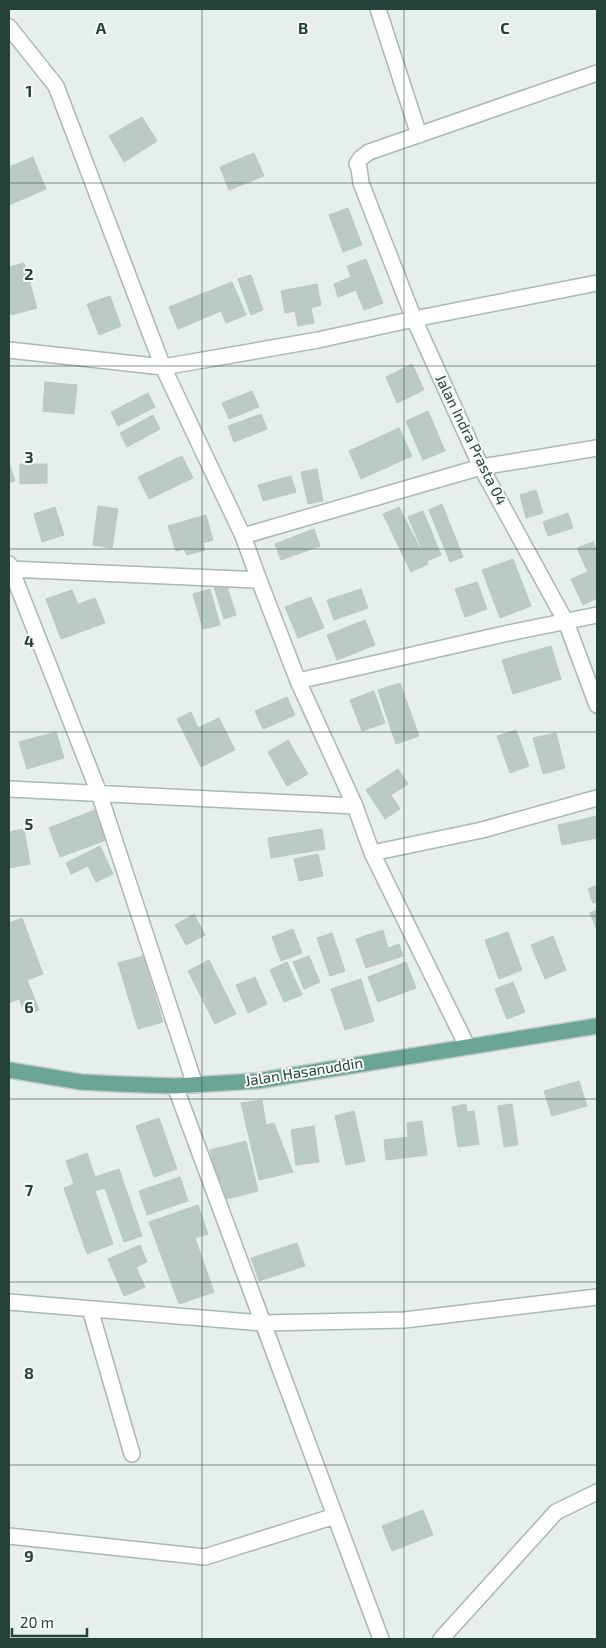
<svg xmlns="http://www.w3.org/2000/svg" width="606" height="1648" font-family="'Exo 2',sans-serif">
<rect width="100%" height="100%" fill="#e6efeb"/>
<path fill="#bbcac4" stroke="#b8c9c2" d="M142 117 157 141 124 162 109 136Z
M254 153 264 176 229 190 220 167Z
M33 157 46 189 9 205V167Z
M348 208 362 245 343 252 329 215Z
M366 259 383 303 364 310 356 290 338 297 334 284 351 277 347 266Z
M24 263 37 308 11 315 9 305V267Z
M251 275 263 310 251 315 238 279Z
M232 282 246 315 226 323 221 311 178 329 169 307Z
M317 284 321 305 311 308 314 323 298 326 295 311 285 313 281 291Z
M110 296 121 326 99 335 87 304Z
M412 364 424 390 397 403 386 377Z
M45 382 77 385 74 414 43 411Z
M252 391 259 407 229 419 222 403Z
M148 393 155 407 118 426 111 412Z
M428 411 445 451 423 460 406 421Z
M261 414 267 429 234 442 228 426Z
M153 415 160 429 127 447 120 433Z
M399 428 412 456 361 479 349 451Z
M182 456 193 478 149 499 138 477Z
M9 463 15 481 9 483Z
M20 464H47V483L20 484Z
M317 469 323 501 308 504 301 472Z
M291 476 296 492 263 501 258 485Z
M536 490 543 513 526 518 520 495Z
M442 504 463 557 450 562 429 510Z
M98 506 118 509 112 548 93 545Z
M55 507 64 535 42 542 34 514Z
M399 507 428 564 411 572 383 514Z
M423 511 441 555 427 561 408 517Z
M568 513 573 528 548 536 543 522Z
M206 515 213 540 203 543 205 550 187 555 184 549 176 551 168 526Z
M314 529 320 546 281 560 275 544Z
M593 542 597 551V598L583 605 571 579 588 572 577 548Z
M513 559 531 606 500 618 482 570Z
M477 582 487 609 465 617 455 589Z
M226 583 236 615 224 619 214 587Z
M210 589 220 625 203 629 193 594Z
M361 589 368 608 334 620 327 600Z
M72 590 78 604 95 598 105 623 61 639 46 599Z
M311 597 324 628 298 638 285 607Z
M365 620 375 645 337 660 327 635Z
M551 646 561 679 513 694 502 660Z
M400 683 419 736 396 744 378 690Z
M374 691 385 723 362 731 350 700Z
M287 697 295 715 263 729 255 711Z
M191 712 198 728 219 718 235 750 201 767 177 719Z
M516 730 529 766 510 773 497 736Z
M56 732 64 758 27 769 19 742Z
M556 733 565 768 543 774 533 738Z
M288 740 308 774 287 786 268 752Z
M398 769 408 784 391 795 400 809 385 819 366 790Z
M97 809 109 839 60 857 49 828Z
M597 816V838L562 845 558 825Z
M24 829 30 864 9 868V832Z
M322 829 325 849 271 858 268 838Z
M100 846 113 874 96 882 88 866 71 874 66 863Z
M318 854 323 876 299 881 294 859Z
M597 885V902L593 903 588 889Z
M597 910V930L590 913Z
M194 914 205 935 186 945 175 925Z
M22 918 43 974 27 980 39 1010 26 1015 19 999 9 1003V923Z
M293 929 302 953 281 961 272 937Z
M383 930 388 948 399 944 403 956 366 968 356 939Z
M508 932 522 970 499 979 485 940Z
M332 933 345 971 330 976 317 938Z
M553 936 566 970 545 979 531 945Z
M143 956 163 1022 138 1029 118 963Z
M309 956 320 982 304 989 293 962Z
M209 960 236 1014 215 1024 188 971Z
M287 962 302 995 284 1002 270 970Z
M406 962 416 988 378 1002 368 977Z
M255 977 267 1004 248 1013 236 985Z
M361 979 374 1021 345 1030 331 989Z
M513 982 525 1012 507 1019 495 989Z
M579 1081 587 1106 552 1116 544 1091Z
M262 1100 266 1125 274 1123 293 1172 259 1180 241 1103Z
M466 1104 467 1112 474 1111 479 1144 458 1147 452 1107Z
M512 1104 518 1145 504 1147 498 1106Z
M354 1111 365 1161 346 1165 335 1116Z
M159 1118 177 1169 154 1177 136 1126Z
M422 1121 427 1155 386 1160 384 1140 408 1137 407 1123Z
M314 1126 319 1162 296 1165 291 1130Z
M246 1141 258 1191 223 1200 210 1150Z
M87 1153 95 1177 119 1169 142 1236 124 1242 105 1188 95 1191 113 1244 87 1254 64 1188 74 1184 66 1161Z
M180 1177 188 1201 147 1215 139 1191Z
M198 1205 208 1234 195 1238 214 1292 179 1304 149 1222Z
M297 1243 305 1266 259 1281 251 1258Z
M140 1245 147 1262 136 1267 145 1287 124 1296 108 1259Z
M423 1510 433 1535 392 1551 382 1526Z"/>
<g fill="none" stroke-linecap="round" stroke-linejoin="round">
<defs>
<path id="minor" d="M378 9 419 135
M9 27 56 86 163 367 243 536 259 580 298 681 355 806 372 853 467 1046
M597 73 369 152 361 158 357 164 359 168 361 183 414 319 481 467 566 622 597 705
M9 350 163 367 318 340 414 319 597 283
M243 536 481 467 597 448
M9 564 99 793 195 1085
M9 569 259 580
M298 681 504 634 597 615
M9 789 355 806
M372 853 482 830 597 798
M175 1086 263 1323 404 1320 597 1297
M9 1302 263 1323 381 1639
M90 1309 132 1454
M9 1536 205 1557 335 1516
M441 1639 556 1512 597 1492"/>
<path id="primary" d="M9 1070 81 1082 119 1084 175 1086 257 1081 597 1026"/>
</defs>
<use href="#minor" stroke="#a8b8b2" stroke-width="18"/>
<use href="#primary" stroke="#c2cac8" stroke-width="18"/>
<use href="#minor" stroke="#fff" stroke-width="15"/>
<use href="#primary" stroke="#6aa596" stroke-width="15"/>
</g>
<path fill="none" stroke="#24423a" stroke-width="1" stroke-opacity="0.55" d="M202 9V1639M404 9V1639M9 183H597M9 366H597M9 549H597M9 732H597M9 916H597M9 1099H597M9 1282H597M9 1465H597"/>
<g text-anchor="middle" stroke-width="4" stroke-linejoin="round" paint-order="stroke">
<g font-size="15" fill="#24423a" stroke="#f7fbf9">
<text transform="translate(471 440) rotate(64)" y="5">Jalan Indra Prasta 04</text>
<text transform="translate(304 1072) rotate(-9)" y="5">Jalan Hasanuddin</text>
</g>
</g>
<g font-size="16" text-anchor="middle" font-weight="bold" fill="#24423a" stroke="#f7fbf9" stroke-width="4" stroke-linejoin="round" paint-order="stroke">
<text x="101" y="34">A</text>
<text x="303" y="34">B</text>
<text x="505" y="34">C</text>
<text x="29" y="97">1</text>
<text x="29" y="280">2</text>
<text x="29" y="463">3</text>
<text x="29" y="647">4</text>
<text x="29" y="830">5</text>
<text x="29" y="1013">6</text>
<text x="29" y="1196">7</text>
<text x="29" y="1379">8</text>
<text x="29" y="1562">9</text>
</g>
<rect width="606" height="1648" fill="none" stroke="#24423a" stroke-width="20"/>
<path d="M12 1628v8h75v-8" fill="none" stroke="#24423a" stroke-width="2.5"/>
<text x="20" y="1628" font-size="15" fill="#24423a" stroke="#f7fbf9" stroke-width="4" paint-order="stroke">20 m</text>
</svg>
